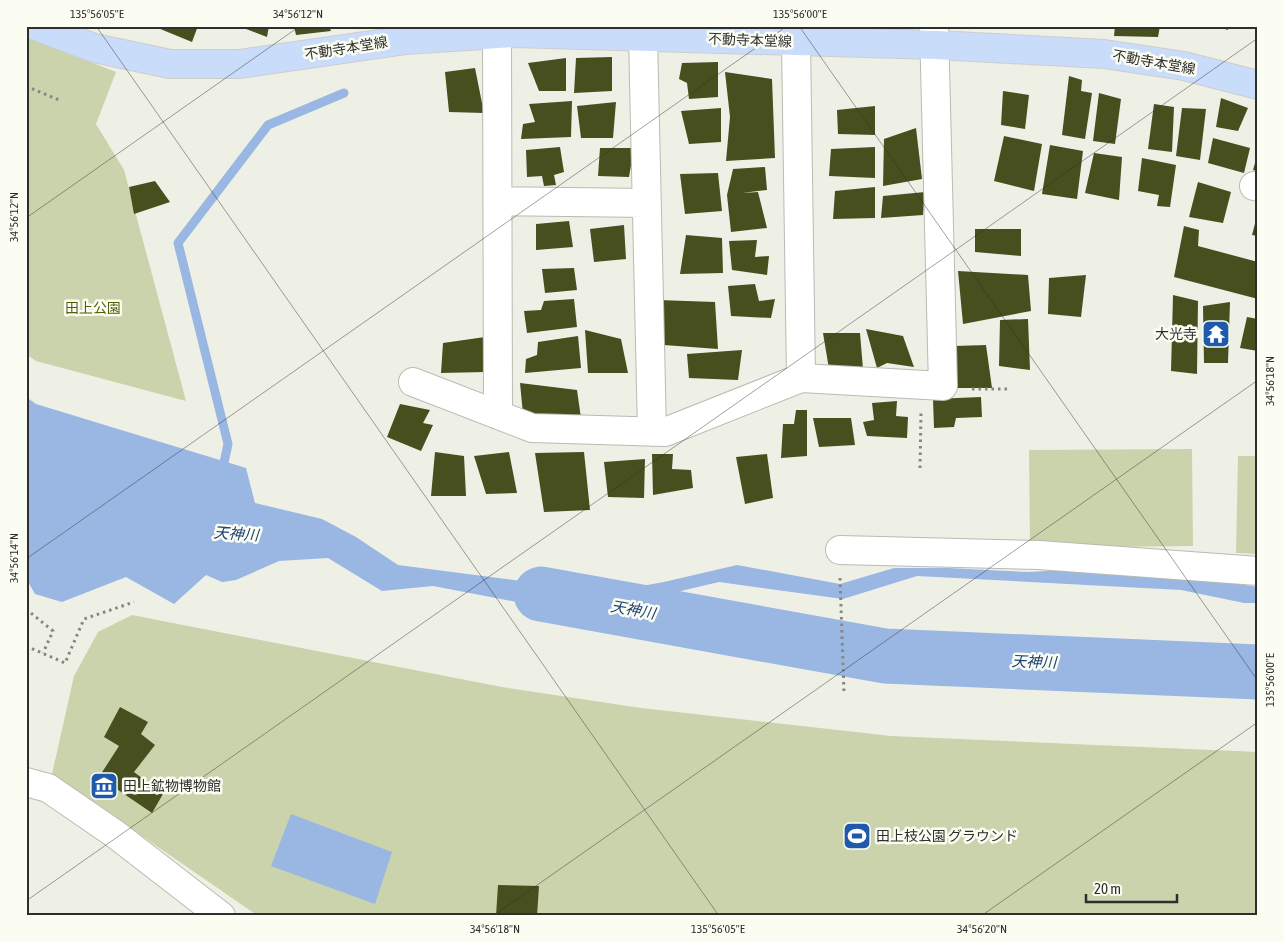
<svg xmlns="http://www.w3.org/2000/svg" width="1284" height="942" font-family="'Asap Condensed','Noto Sans JP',sans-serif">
<rect width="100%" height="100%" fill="#eef0e6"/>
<path fill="#cbd3ac" d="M26 37 116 72 96 124 124 170 186 401 36 361 26 354Z
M1192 449 1193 546 1030 548 1029 450Z
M1238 456H1258V554L1236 553Z
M132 615 502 687 641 708 891 736 1258 752V916H258L52 774 74 676 98 632Z"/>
<path fill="#99b7e2" d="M26 397 36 404 246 468 255 503 322 519 356 537 398 565 608 592 664 582 737 565 840 584 894 568H948L1028 572 1126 567 1258 587V603H1244L1181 590 917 576 843 599 719 582 604 609 543 607 433 586 382 591 328 558 279 561 236 580 222 582 206 575 174 604 126 577 62 602 35 594 26 578Z
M291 814 392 852 375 904 271 866Z"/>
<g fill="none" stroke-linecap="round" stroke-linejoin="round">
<path stroke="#99b7e2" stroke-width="9" d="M222 472 228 444 178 243 268 125 344 93"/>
<path stroke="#99b7e2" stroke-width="55" d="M541 594 885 656 1258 672"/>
</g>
<path fill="#474f1e" d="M153 26H198L192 42Z
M238 26H269L267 37Z
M294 26H329L331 31 296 35Z
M1115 26H1160L1158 37 1114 36Z
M1216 26H1229L1228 30Z
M612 57V91L574 93 576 58Z
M566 58V91H539L528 63Z
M718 62V97L689 99 687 83 679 79 682 63Z
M475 68 484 113 449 112 445 72Z
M725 72 772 79 775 158 726 161 730 117Z
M1069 76 1082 80 1081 91 1092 93 1085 139 1062 135Z
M1003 91 1029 95 1025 129 1001 125Z
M1099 93 1121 99 1115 144 1093 141Z
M1221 98 1248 108 1238 131 1216 127Z
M572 101 571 137 521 139 523 124 535 122 529 104Z
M616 102 613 138H581L577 106Z
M1154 104 1174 107 1172 152 1148 149Z
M875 106V135L838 134 837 110Z
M721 108V142L689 144 681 111Z
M1182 108 1206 109 1200 160 1176 156Z
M916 128 922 179 883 186 884 139Z
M1004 136 1042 144 1034 191 994 181Z
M1213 138 1250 148 1244 173 1208 163Z
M1050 145 1083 151 1077 199 1042 194Z
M560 147 564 172 554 175 556 185 544 186 542 176 527 177 526 150Z
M875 147V178L829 176 831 149Z
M600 148H634L629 177 598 176Z
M1094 153 1122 157 1119 200 1085 193Z
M1257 156H1258V171L1253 170Z
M1142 158 1176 165 1170 207 1157 206 1159 195 1138 191Z
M765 167 767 190 742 193 758 192 767 228 731 232 727 195 733 169Z
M718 173 722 211 685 214 680 174Z
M155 181 170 202 134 214 129 187Z
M1198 182 1231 192 1223 223 1189 217Z
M875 187V218L833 219 835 191Z
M925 192 923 215 881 218 883 196Z
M1257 216H1258V236L1252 235Z
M569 221 573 247 536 250V224Z
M624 225 626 259 594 262 590 229Z
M1184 226 1199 230 1198 246 1258 262V299L1174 277Z
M975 229H1021V256L975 252Z
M686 235 722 238 723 273 680 274Z
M757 240 755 257 769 256 767 275 732 270 729 241Z
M574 268 577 290 545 293 542 269Z
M958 271 1028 275 1031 311 963 324Z
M1086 275 1081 317 1048 314 1049 278Z
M755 284 759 301 775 299 771 318 731 316 728 286Z
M1173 295 1198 301 1197 374 1171 371Z
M574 299 577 327 527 333 524 311 541 310 544 301Z
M658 300 715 302 718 349 664 345Z
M1230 302 1228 363H1204L1203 306Z
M1247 317 1258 319V351L1240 348Z
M1028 319 1030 370 999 366 1000 320Z
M866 329 903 336 914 367 887 363 877 368Z
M585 330 621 339 628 373H588Z
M823 333H860L863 369H829Z
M578 336 581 368 525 373 526 359 537 355 538 342Z
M485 337V372L441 373 443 343Z
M986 345 992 388H954V346Z
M742 350 738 380 689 378 687 354Z
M520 383 577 390 581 418 523 414Z
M981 397 982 417 956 418 954 427 934 428 933 399Z
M897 401 896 416 908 417 907 438 867 436 863 422 874 420 872 403Z
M400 404 430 410 423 423 433 425 421 451 387 437Z
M796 410H807V456L781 458 783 424H794Z
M813 418H851L855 445 819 447Z
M435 452 464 456 466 496H431Z
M509 452 517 493 486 494 474 456Z
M584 452 590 510 544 512 535 453Z
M652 454H673L672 469 691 470 693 488 653 495Z
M767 454 773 498 745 504 736 457Z
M645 459 644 498 608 497 604 462Z
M120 707 148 722 141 734 155 745 134 772 163 794 152 813 99 777 119 746 104 737Z
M498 885 539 886 537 916H496Z"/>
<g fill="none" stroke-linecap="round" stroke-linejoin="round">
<defs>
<path id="minor" d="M497 34 498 415
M643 37 652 432
M796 41 801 378
M1254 186 1258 187
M498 201 647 203
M413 382 532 428 665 432 801 378 943 386 934 26
M840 550 1039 555 1258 571
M26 782 48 788 115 834 221 916"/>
<path id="major" d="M36 26 94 48 170 64H239L406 40 513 33 936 45 1104 54 1184 66 1258 85"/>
</defs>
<use href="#minor" stroke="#b9bbb2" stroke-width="30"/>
<use href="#major" stroke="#cdcdcc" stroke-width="30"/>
<path stroke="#858680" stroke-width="3" stroke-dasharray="2.5 4" stroke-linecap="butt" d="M26 86 59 100
M972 389H1011
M920 468 921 412
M840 578 844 692
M26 609 53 631 43 653
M26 646 65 663 84 619 134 602"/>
<use href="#minor" stroke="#fff" stroke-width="28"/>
<use href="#major" stroke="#c9ddfa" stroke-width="28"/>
</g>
<path fill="none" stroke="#2e2e2b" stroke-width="1" stroke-opacity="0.45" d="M96 26 719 916M799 26 1258 681M26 218 300 26M26 559 787 26M26 901 1258 38M493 916 1258 380M981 916 1258 722"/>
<defs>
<symbol id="temple-square" viewBox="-11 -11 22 22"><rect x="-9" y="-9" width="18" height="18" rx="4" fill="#1f59ab" stroke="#fbfdf3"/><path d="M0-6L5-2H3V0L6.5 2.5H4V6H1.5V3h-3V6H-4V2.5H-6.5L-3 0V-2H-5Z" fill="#fff"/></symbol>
<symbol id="museum-square" viewBox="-11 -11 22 22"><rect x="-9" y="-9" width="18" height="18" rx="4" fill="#1f59ab" stroke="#fbfdf3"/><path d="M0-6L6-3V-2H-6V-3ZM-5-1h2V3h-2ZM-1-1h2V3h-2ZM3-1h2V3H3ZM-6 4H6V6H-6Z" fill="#fff"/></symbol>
<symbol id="stadium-square" viewBox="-11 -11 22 22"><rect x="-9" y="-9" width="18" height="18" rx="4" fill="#1f59ab" stroke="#fbfdf3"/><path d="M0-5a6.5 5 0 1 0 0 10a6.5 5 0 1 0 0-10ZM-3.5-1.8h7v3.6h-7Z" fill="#fff"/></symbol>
</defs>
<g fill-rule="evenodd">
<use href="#temple-square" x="1200" y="318" width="32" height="32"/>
<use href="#museum-square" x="88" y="770" width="32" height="32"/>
<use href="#stadium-square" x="841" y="820" width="32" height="32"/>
</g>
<g text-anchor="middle" stroke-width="5" stroke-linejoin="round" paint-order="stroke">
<g font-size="14" fill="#2e2e2b" stroke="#fbfdf3">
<text transform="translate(750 40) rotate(2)" y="5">不動寺本堂線</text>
<text transform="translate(346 48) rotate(-9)" y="5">不動寺本堂線</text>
<text transform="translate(1154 62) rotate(10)" y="5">不動寺本堂線</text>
</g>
<g font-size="14" fill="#535d08" stroke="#fbfdf3">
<text x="93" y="313">田上公園</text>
</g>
<g font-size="14" fill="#2e2e2b" stroke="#fbfdf3" text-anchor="start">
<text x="1197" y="339" text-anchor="end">大光寺</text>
<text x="123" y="791">田上鉱物博物館</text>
<text x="876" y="841">田上枝公園 グラウンド</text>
</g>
<g font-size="15" font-style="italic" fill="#1d4277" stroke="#fbfdf3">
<text transform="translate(236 534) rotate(4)" y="5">天神川</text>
<text transform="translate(633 610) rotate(10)" y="5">天神川</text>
<text transform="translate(1034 662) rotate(2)" y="5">天神川</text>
</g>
</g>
<rect width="1284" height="942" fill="none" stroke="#fbfdf3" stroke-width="55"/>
<path d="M1086 894v8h91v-8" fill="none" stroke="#2e2e2b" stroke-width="2.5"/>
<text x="1094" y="894" font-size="15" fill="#2e2e2b" stroke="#fbfdf3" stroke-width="4" paint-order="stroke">20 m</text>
<rect x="28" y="28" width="1228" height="886" fill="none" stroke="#2e2e2b" stroke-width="2"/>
<g font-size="12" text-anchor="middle" fill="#2e2e2b">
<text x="97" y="18">135°56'05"E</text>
<text x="298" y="18">34°56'12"N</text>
<text x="800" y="18">135°56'00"E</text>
<text transform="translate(14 217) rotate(-90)" y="4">34°56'12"N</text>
<text transform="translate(1270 381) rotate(-90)" y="4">34°56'18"N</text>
<text transform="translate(14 558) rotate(-90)" y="4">34°56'14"N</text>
<text transform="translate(1270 680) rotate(-90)" y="4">135°56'00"E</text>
<text x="495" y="933">34°56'18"N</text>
<text x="718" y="933">135°56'05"E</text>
<text x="982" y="933">34°56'20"N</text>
</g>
</svg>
